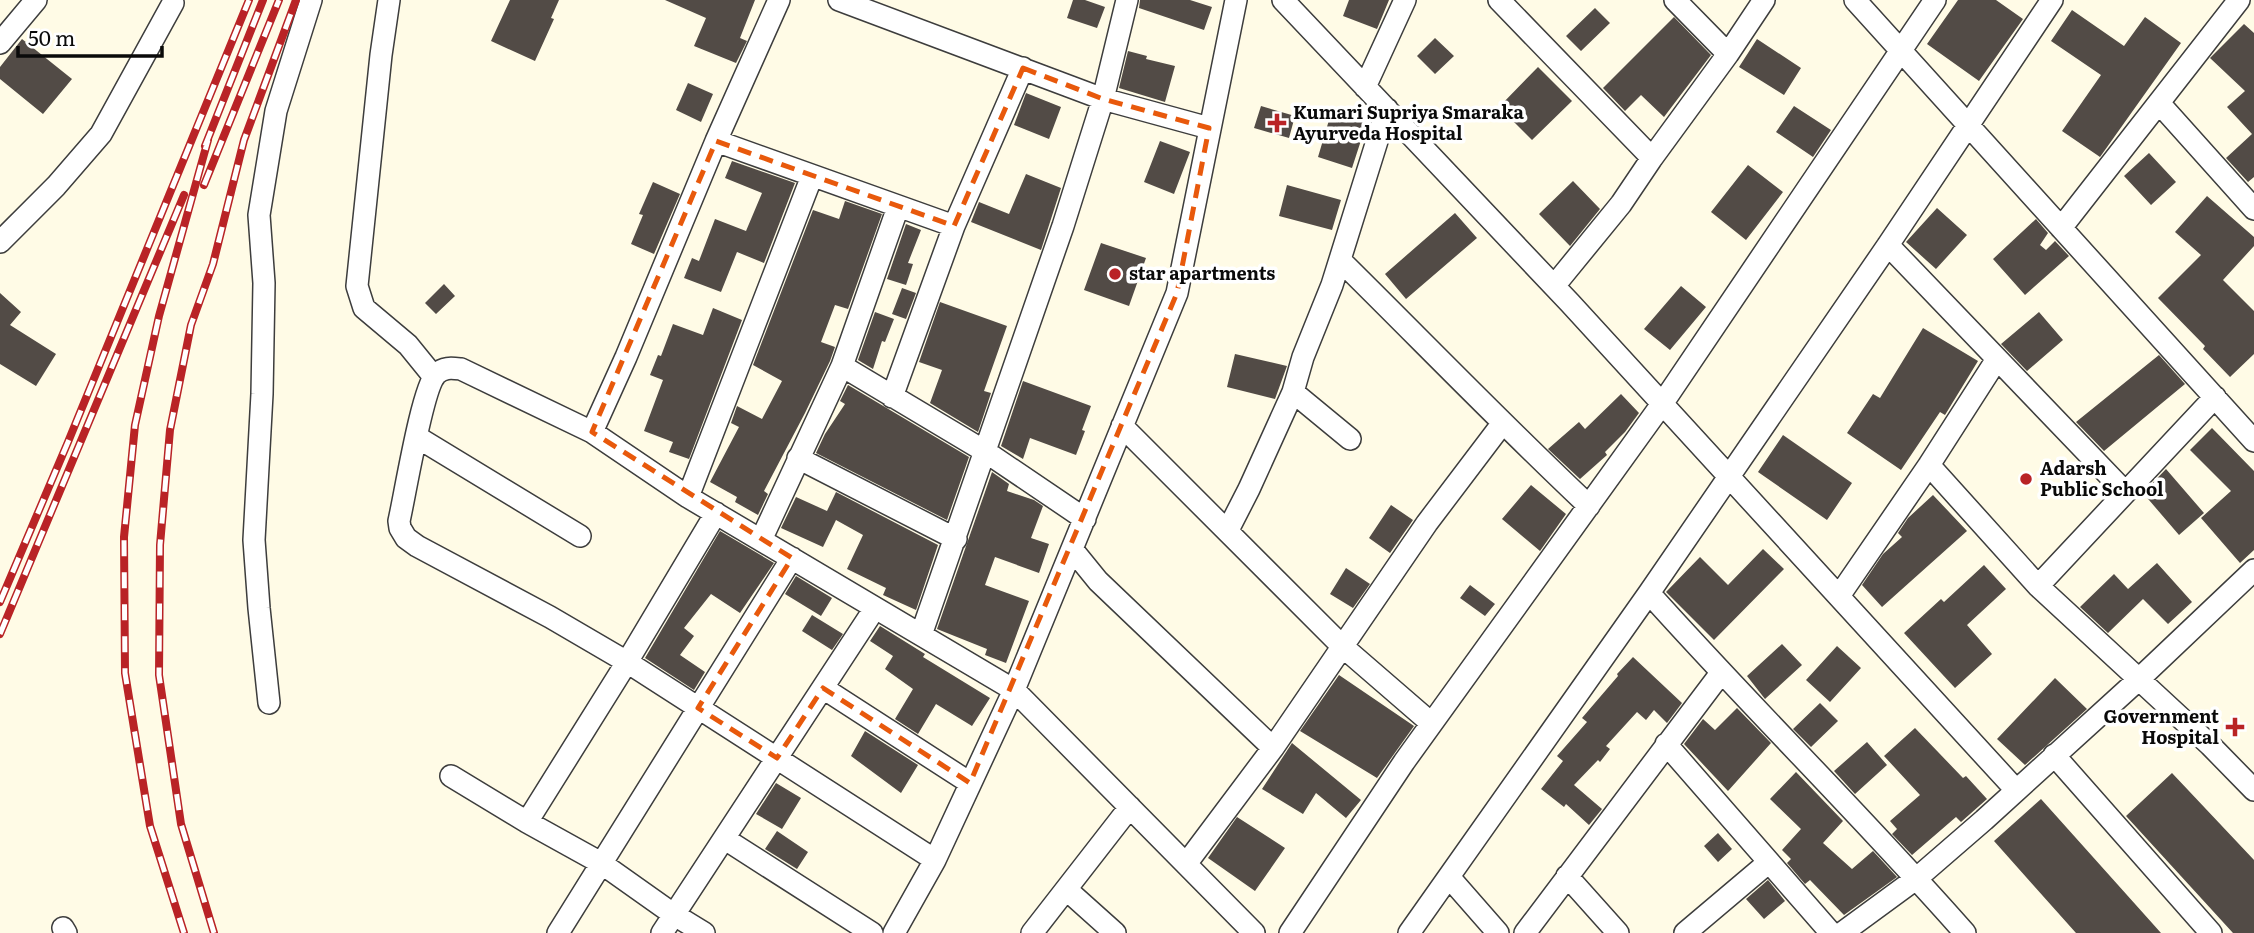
<svg xmlns="http://www.w3.org/2000/svg" width="2254" height="933" font-family="Literata,serif">
<rect width="100%" height="100%" fill="#fffbe6"/>
<path fill="#524b46" d="M510 0H559L551 18 554 19 535 61 491 41Z
M665 0H755L740 38 747 41 736 63 694 46 706 18Z
M1073 0H1085L1105 7 1097 28 1067 18Z
M1140 0H1190L1212 7 1204 30 1139 8Z
M1349 0H1389L1377 29 1343 16Z
M1958 0H1996L2023 19 1979 81 1927 44Z
M1595 8 1610 23 1581 51 1566 36Z
M2072 10 2124 46 2145 17 2181 43 2100 157 2062 131 2101 75 2051 41Z
M1674 17 1711 55 1664 117 1641 95 1625 111 1603 88Z
M2244 24 2254 33V177L2248 182 2226 158 2252 134 2227 107 2245 91 2210 58Z
M1435 38 1454 56 1435 74 1417 56Z
M22 39 72 79 43 114 0 79V67Z
M1757 39 1801 68 1784 95 1739 67Z
M1128 51 1147 56 1146 59 1175 66 1165 102 1119 88Z
M1538 67 1572 101 1532 140 1499 107Z
M688 83 713 94 701 122 676 110Z
M1026 93 1061 107 1049 139 1014 125Z
M1261 106 1295 116 1289 138 1254 128Z
M1794 106 1831 130 1813 157 1776 132Z
M1332 110 1367 122 1352 168 1318 157Z
M1160 141 1190 152 1174 194 1144 182Z
M2149 153 2176 182 2151 205 2124 176Z
M732 161 795 183 764 263 737 252 721 292 684 278 692 258 699 261 715 219 746 231 762 193 725 178Z
M1748 165 1783 192 1746 240 1711 212Z
M1026 174 1061 188 1041 250 971 222 979 202 1009 214Z
M1573 181 1600 209 1570 246 1539 214Z
M653 182 680 194 654 254 631 244 643 215 639 214Z
M1287 185 1341 200 1332 230 1279 216Z
M2207 196 2254 237V246L2223 280 2254 311V354L2230 377 2203 349 2205 346 2158 298 2201 255 2175 232Z
M845 201 882 214 848 309 835 305 821 342 835 347 830 361 805 413 764 491 768 494 758 515 735 502 737 497 710 482 739 427 731 423 737 406 762 419 782 381 753 365 813 210 839 219Z
M1937 208 1967 235 1936 269 1906 242Z
M1455 213 1477 238 1406 299 1385 274Z
M2036 219 2048 233 2040 245 2046 250 2055 241 2069 256 2025 295 1993 259Z
M906 224 921 230 908 263 913 264 906 285 887 279Z
M1101 243 1146 258 1129 306 1084 290Z
M444 284 455 296 436 314 425 303Z
M1681 286 1706 307 1670 350 1644 329Z
M902 288 916 293 906 319 892 314Z
M0 293 21 312 10 325 56 354 36 386 0 364Z
M940 302 1007 326 984 391 991 393 978 432 930 403 942 370 919 362Z
M713 308 742 320 689 459 669 452 673 442 644 431 663 380 650 375 658 355 661 356 673 324 703 335Z
M875 312 894 319 885 342 882 341 873 369 858 360Z
M2039 312 2063 340 2027 371 2001 344Z
M1923 328 1978 361 1945 415 1940 412 1901 470 1847 433 1873 394 1880 398Z
M1235 354 1287 366 1275 399 1227 387Z
M2159 355 2185 384 2104 451 2076 422Z
M1023 381 1091 406 1082 430 1085 431 1076 455 1030 438 1023 459 1001 446Z
M848 385 969 457 947 520 816 453 825 434 845 404 840 401Z
M1621 394 1639 413 1625 432 1605 452 1607 455 1580 479 1548 449 1579 422 1585 429Z
M2212 428 2254 471V550L2240 563 2201 518 2231 491 2190 450Z
M1783 435 1852 483 1827 520 1758 472Z
M2166 469 2204 513 2179 535 2143 493Z
M992 472 1009 484 1007 491 1034 500 1043 506 1031 538 1049 544 1039 573 995 557 985 585 1029 601 1006 663 985 655 987 649 937 629Z
M1531 485 1566 514 1540 551 1502 519Z
M836 492 938 545 916 610 883 595 886 588 847 569 863 535 836 520 823 547 781 528 796 497 827 511Z
M1933 495 1967 531 1882 607 1862 585 1883 554 1902 537 1898 533 1908 518Z
M1391 505 1413 520 1390 553 1369 538Z
M720 531 774 563 740 613 711 594 684 628 694 636 680 655 705 672 694 690 645 658Z
M1763 549 1784 569 1714 640 1666 592 1700 557 1728 585Z
M2157 563 2192 602 2168 624 2143 599 2108 633 2080 607 2114 574 2128 589Z
M1984 565 2006 589 1967 625 1992 654 1955 688 1904 633 1941 599 1944 602Z
M1346 568 1370 584 1353 608 1330 594Z
M796 576 832 598 821 616 785 594Z
M1470 585 1495 604 1485 616 1460 598Z
M812 615 843 634 832 650 802 631Z
M880 626 925 654 923 657 990 698 972 726 936 704 918 734 895 719 913 689 885 669 893 656 870 641Z
M1782 644 1802 665 1765 699 1747 676Z
M1837 646 1861 668 1830 702 1806 680Z
M1633 657 1682 703 1667 723 1654 710 1646 720 1637 712 1606 746 1610 749 1600 762 1598 760 1574 785 1602 809 1589 825 1566 804 1564 807 1541 789 1563 761 1557 756 1587 722 1582 718 1618 676 1617 674Z
M1339 675 1414 726 1377 778 1300 731Z
M2055 678 2087 709 2025 765 1997 739Z
M1820 703 1838 721 1811 747 1793 729Z
M1737 708 1771 743 1728 791 1684 744 1703 719 1715 730Z
M1915 728 1963 778 1966 776 1987 799 1961 822 1956 817 1912 855 1892 834 1897 829 1890 821 1920 795 1884 756Z
M865 731 918 765 901 793 851 756Z
M1867 742 1887 765 1855 794 1834 771Z
M1292 743 1361 800 1346 818 1316 793 1303 814 1262 789Z
M1796 772 1843 821 1823 843 1852 869 1873 851 1897 877 1844 915 1810 880 1805 884 1787 863 1791 859 1782 850 1801 829 1770 799Z
M2172 773 2254 860V933H2233L2126 816Z
M776 783 801 798 782 829 756 814Z
M2041 799 2161 933H2076L1994 841Z
M1237 817 1285 848 1255 891 1208 858Z
M777 831 808 852 797 869 765 849Z
M1718 833 1732 849 1718 862 1704 846Z
M1768 880 1785 901 1764 919 1746 899Z"/>
<g fill="none" stroke-linecap="round" stroke-linejoin="round">
<defs>
<path id="street" d="M389 0 381 55 357 286 364 308 408 345 434 377
M839 0 1103 99 1209 128
M1283 0 1570 303 2016 790
M1499 0 1652 158
M1675 0 1728 54
M1855 0 2254 441
M0 43 36 0
M1365 87 1405 0
M2159 103 2254 209
M716 141 954 226
M2061 228 2239 0
M0 242 56 186 101 134 173 3
M1888 245 2125 492
M1340 260C1423 342 1504 426 1589 506
M1554 286 1621 204 1652 158 1728 54 1764 0
M842 366 986 452 1085 519
M1293 392 1350 439
M892 397 954 226 1023 68
M1122 426 1342 646 1431 723
M592 432 626 357 716 141 779 0
M417 437 580 536
M798 458 956 539
M1929 465 2038 586 2210 745 2254 790
M688 497 812 176
M1228 530 1249 489 1293 392 1303 357 1332 285 1387 109
M761 540 842 366 898 207
M1072 549 1098 581 1273 748
M2038 586 2215 397
M1649 593C1752 708 1863 817 1965 933
M1839 596 1929 465 1997 359
M921 635 1063 226 1103 99 1127 0
M823 688 970 783
M269 703 259 608 254 540 262 394 264 283 259 215 276 111 311 0
M1666 744 1831 933
M2054 755 2211 933
M451 776 527 822 601 863 673 914 704 933
M527 822 627 662 716 513
M725 839 872 933
M935 860 627 662 550 617 417 546 406 538 400 528 399 521C405 495 422 389 436 374 444 367 451 368 461 369L592 432 688 497 1014 690 1254 933
M1186 864 1273 748 1427 523 1502 424
M1567 876 1618 933
M1449 877 1498 933
M1067 890 1115 933
M63 928 66 933
M558 933 792 558
M662 933 875 608
M894 933 935 860 1014 690 1177 293 1236 0
M1032 933 1130 807
M1290 933 1404 762 1662 404 1935 0
M1409 933 1649 593 1888 245 2052 0
M1525 933 1721 673
M1685 933 1769 862
M1842 933 1917 878 1984 820 2138 680 2254 570"/>
</defs>
<use href="#street" stroke="#3d3d3d" stroke-width="24"/>
<use href="#street" stroke="#fff" stroke-width="21"/>
<defs>
<path id="rail" d="M205 146 263 0
M204 185 279 0
M0 602 68 442 249 0
M0 634 184 195
M184 933 150 826 125 673 124 537 135 425 159 316 208 140
M214 933 181 824 159 675 160 545 170 430 191 325 213 264 244 140 296 0"/>
</defs>
<use href="#rail" stroke="#b92326" stroke-width="8"/>
<use href="#rail" stroke="#fff" stroke-width="5" stroke-dasharray="16" stroke-linecap="butt"/>
</g>
<path fill="none" stroke="#e8590c" stroke-width="5" stroke-dasharray="14 9" stroke-linejoin="round" d="M1023 68 1103 99 1209 128 1177 293 970 783 823 688 777 758 698 708 792 558 592 432 716 141 954 226Z"/>
<g fill="#b92326" stroke="#fff" stroke-width="2.5">
<path d="M1273.5 112.5h7v7h7v7h-7v7h-7v-7h-7v-7h7z"/>
<circle cx="1115" cy="274" r="7"/>
<circle cx="2026" cy="479" r="7"/>
<path d="M2231.5 716.5h7v7h7v7h-7v7h-7v-7h-7v-7h7z"/>
</g>
<g text-anchor="middle" stroke-width="7" stroke-linejoin="round" paint-order="stroke">
<g font-size="18" font-weight="bold" fill="#0a0a0a" stroke="#fff" text-anchor="start">
<text x="1293" y="119">Kumari Supriya Smaraka<tspan x="1293" dy="21">Ayurveda Hospital</tspan></text>
<text x="1129" y="280">star apartments</text>
<text x="2040" y="475">Adarsh<tspan x="2040" dy="21">Public School</tspan></text>
<text x="2219" y="723" text-anchor="end">Government<tspan x="2219" dy="21">Hospital</tspan></text>
</g>
</g>
<path d="M18 46v10h144v-10" fill="none" stroke="#0a0a0a" stroke-width="3.5"/>
<text x="28" y="46" font-size="21" fill="#0a0a0a" stroke="#ffffff" stroke-width="5" paint-order="stroke">50 m</text>
</svg>
